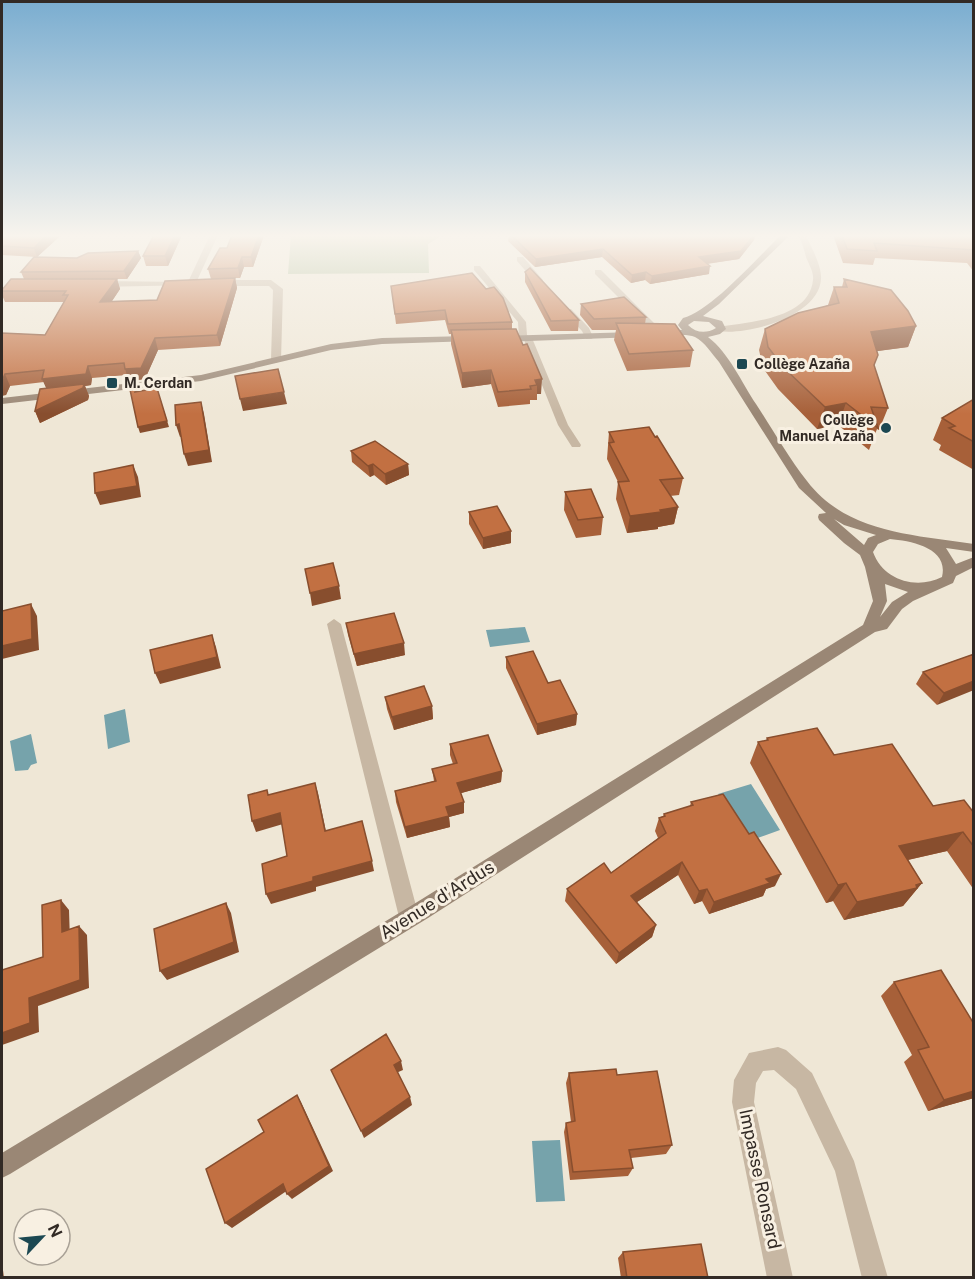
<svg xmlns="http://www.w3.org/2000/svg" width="975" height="1279" font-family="'Public Sans',sans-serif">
<rect width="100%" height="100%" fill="#efe7d6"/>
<path fill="#acbd97" d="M291 235H443L428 244 429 273 288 274Z"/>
<path fill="#76a3ab" d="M525 627 530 642 490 647 486 630Z
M125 709 130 742 108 749 104 715Z
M31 734 37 763 31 765 28 770 15 771 10 741Z
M751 784 780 830 749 841 718 794Z
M560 1140 565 1201 536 1202 532 1141Z"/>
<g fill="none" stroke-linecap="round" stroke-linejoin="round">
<path fill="#c7b7a3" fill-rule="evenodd" d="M798 235H805L808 240C813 250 822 268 821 279 819 316 748 336 718 331V327C747 322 809 320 813 280 814 272 809 265 806 257 804 249 802 242 798 235Z
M517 257H523L543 280V284H537L517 261Z
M474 266H480L526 322 527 335 532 338 568 425 581 445 580 447H572L558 425 524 340 519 338 518 322 474 270Z
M595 270H601L661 330V334H655L595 274Z
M565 309H571L589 328 593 337 592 339H586L582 331 565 313Z"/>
<path fill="#c7b7a3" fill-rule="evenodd" d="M210 235H218L195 285 97 287 92 284 97 281 188 282Z
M271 280 283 289 281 360 276 363 271 360 273 290 269 286H217L212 283 217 280Z
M334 619 341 624 419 917 416 924 409 926 402 924 399 917 327 624Z
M778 1047 786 1050 812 1073 854 1161 888 1278H862L835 1171 796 1089 774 1070 763 1071 756 1083 754 1102 793 1278H767L732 1102 734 1080 749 1053Z"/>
<path fill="#9a8775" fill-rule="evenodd" d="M781 235H790L719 304 703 316 722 321 726 329 720 334 708 337C729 353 742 383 756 404 773 430 788 457 807 481 846 533 915 535 974 544V552L946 548 956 564 974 557V567L956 576 953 583 913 601 902 609 887 629 875 632 428 918 10 1174 2 1178V1153L414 904 863 625 873 601 865 567 860 555 844 543 819 520 818 517 819 514 826 513 799 488 719 362C712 354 705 342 695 337 683 332 667 339 656 332L661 329 682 330 678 325 683 318C711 311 758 257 781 235ZM694 321 709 322 716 328C706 334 696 333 688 325ZM834 519 844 525 876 535 868 538 864 545ZM890 539C912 541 949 548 942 577 916 590 883 580 873 552L878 544ZM885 584 908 592 892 602 880 617 887 601Z
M634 332 639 335 637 337 499 342 494 339 499 336Z
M469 336 473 337V341L382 344 331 350 201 381 2 404V398L201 375 331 344 382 338Z"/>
</g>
<path fill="#a76039" d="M2 235 59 237 37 257 2 255Z
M182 235 168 266H146L143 256Z
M232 235H264L253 267H244L240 278H235L237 288 220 346 158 350 145 379 129 381 127 375 92 378 91 385 85 386 89 396 88 400 40 423 35 411 47 389 44 382 10 386 6 395 2 333 45 335 64 302H5L2 295V290L24 279 21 272 77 258 138 251 141 258 127 279H117L120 289 112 301 157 300 211 279 208 269 227 248Z
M509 235H755L754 240 739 259 707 264 709 274 650 284 645 280 631 283 602 257 535 267 508 241Z
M833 235H974V272L967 263 875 258 873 265 843 263Z
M525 272 579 320 578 331H551L525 282Z
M844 279 916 326 908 347 877 351 874 366 888 408 879 430 877 429 869 450 838 425 817 429 778 389 763 368 759 350 765 329 828 305 834 287H842Z
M391 286 486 289 512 322V329L541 394H537V400H530V404L498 407 491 384 462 388 451 344V334H449L445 320 396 324Z
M581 304 646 317 645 324 693 350 690 367 627 371 614 340 616 330H592L580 315Z
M974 399V470L939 450 941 445 933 440 942 418Z
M609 432 683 478 679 495 670 496 678 507 674 524 658 527V529L627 533 616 499 618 482 607 459Z
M351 451 408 464 409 475 386 485 374 475 370 477 352 462Z
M565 492 603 517 601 535 576 538 564 510Z
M469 512 511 543 483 549 469 524Z
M346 623 405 655 357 666 348 635Z
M974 654 937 705 916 684 923 672Z
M506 657 548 683 577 714 576 725 537 735 506 668Z
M385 697 432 706 433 719 394 730 387 709Z
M767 738 834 755 933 806 974 813V890L947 851 908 860 922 883 903 906 844 920 833 901 826 903 750 763 758 742 766 741Z
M450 744 502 771 501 782 461 793 464 813 449 817 450 827 407 838 396 802 395 791 434 781 432 769 453 764 450 755Z
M691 802 775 886 766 889 763 896 709 914 702 901 694 904 678 875 637 902 656 925 652 937 616 964 565 901 567 889 611 873 658 838 655 831 659 818 663 816 664 814 690 806Z
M894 982 974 1098 928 1111 904 1062 912 1055 881 996Z
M569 1073 617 1075 672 1145 666 1154 631 1158 633 1168 628 1176 570 1180 564 1132 566 1123 571 1122 566 1083Z
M623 1252 708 1278H621L618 1258Z"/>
<path fill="#884e2e" d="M47 235H58L59 237 37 257 34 248Z
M175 235H182L168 266 165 256Z
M259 235H264L253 267 251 257Z
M754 235H755L754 240 739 259 697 265 699 257Z
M603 249 602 257 535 267 536 259Z
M138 251 141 258 127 279 124 271Z
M242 257 244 267 240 278 238 268Z
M710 266 709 274 650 284 652 276Z
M646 272 645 280 631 283 632 275Z
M235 278 237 288 220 346 217 335Z
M117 279 120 289 104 313 100 302Z
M916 326 908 347 863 353 871 332Z
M155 338 158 350 145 379 129 381 125 369Z
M88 366 92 378 91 385 85 386 89 396 88 400 40 423 35 411 47 390 42 379Z
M491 370V384L462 388V373Z
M5 374 10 386 6 395 2 396V381Z
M542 379 541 394H537V385L535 380Z
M138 384 140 390 137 398 135 392Z
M157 388 169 427 140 433 138 427Z
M284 392 287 404 243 411 240 399Z
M201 402 204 414 212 462 188 466 184 454Z
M846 403 838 425 817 429 825 407Z
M179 424 183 436 180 437 176 425Z
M373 464 374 475 370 477 368 466Z
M408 464 409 475 386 485 385 474Z
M133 465 138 477 141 497 100 505 95 493Z
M678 507 674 524 658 527V529L627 533 630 516Z
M511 531V543L483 549V538Z
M339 586 341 599 312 606 310 593Z
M31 604 37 616 39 650 2 659V646Z
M212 635 216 647 221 668 160 684 155 673Z
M404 643 405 655 357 666 354 654Z
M974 681V690L937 705 944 693Z
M432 706 433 719 394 730 392 717Z
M577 714 576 725 537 735V724Z
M502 771 501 782 458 794 457 783Z
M315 783 318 793 328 841 325 831Z
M464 802V813L449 817 450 827 407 838 405 827 446 807Z
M280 813 283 824 256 832 252 821Z
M963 832 947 851 885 865 899 846Z
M372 861 374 871 316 887V891L271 904 266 894 313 877Z
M682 862 678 875 628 908 631 896Z
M781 874 775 886 766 889 763 896 709 914 714 902 766 879Z
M846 883 833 901 826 903 838 885Z
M922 883 903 906 844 920 857 902Z
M707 889 702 901 694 904 699 891Z
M61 900 69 910 70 941 62 932Z
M226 903 231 913 239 952 167 980 160 971Z
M656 925 652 937 616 964 619 953Z
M79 926 87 935 89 988 38 1006 39 1032 2 1045V1033L29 998Z
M401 1061 403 1070 396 1073 394 1065Z
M974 1091V1098L928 1111 944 1100Z
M297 1095 301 1102 333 1171 292 1199 287 1194Z
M410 1097 412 1105 364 1138 361 1131Z
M283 1184 288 1190 232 1228 225 1223Z
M2 1262 4 1278H2Z"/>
<path fill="#c27042" stroke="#884e2e" stroke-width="1.5" d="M2 235H47L34 248 2 246Z
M154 235H175L165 256H143Z
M232 235H259L251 257H242L238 268 208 269 220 248H227Z
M511 235 538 236 754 235 741 251 699 257 710 266 652 276 646 272 632 275 603 249 536 259Z
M842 235H974V250L874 243 877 251 847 249Z
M138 251 124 271 21 272 34 257 77 258 88 253Z
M530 268 579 320 551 321 525 272Z
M472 273 486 289 494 287 503 298 512 322 448 324 445 310 395 314 391 286Z
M235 278 217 335 155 338 141 368 125 369 124 363 88 366 86 374 42 379 44 370 5 374 2 381V333L45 335 68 295H63L66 291H2V290L11 279H117L100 302 157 300 165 281Z
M844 279 891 290 908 311 916 326 871 332 878 355 874 365 888 408 871 407 878 428 846 403 825 407 784 368 768 347 765 329 798 313 839 303 834 287H847Z
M624 297 646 317 594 319 581 304Z
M616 323 675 324 693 350 629 354Z
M516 329 523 345 527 344 542 379 535 380 537 385 530 386 531 389 498 392 491 370 462 373 451 330Z
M278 369 284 392 240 399 235 376Z
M84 384 83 388 35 411 40 389Z
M138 384 135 392 157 388 167 421 138 427 129 385Z
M974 399V442L949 428 955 426 942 418Z
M201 402 209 450 184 454 179 424 176 425 175 405Z
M649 427 655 437 657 436 683 478 660 480 678 507 660 510 661 512 630 516 618 482 629 481 609 443 614 442 609 432Z
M375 441 408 464 385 474 373 464 368 466 351 451Z
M133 465 137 486 95 493 94 473Z
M591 489 603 517 578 520 565 492Z
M497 506 511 531 483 538 469 512Z
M333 563 339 586 310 593 305 569Z
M31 604 32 639 2 646V611Z
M394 613 404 643 354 654 346 623Z
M212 635 217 657 155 673 150 650Z
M533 651 548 683 560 680 577 714 537 724 506 657Z
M974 654V681L944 693 923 672Z
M424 686 432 706 392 717 385 697Z
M817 728 834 755 892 744 933 806 964 800 974 813V847L963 832 899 846 922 883 916 885 917 888 857 902 846 883 838 885 758 742 768 740 767 738Z
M488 735 502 771 457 783 464 802 446 807 449 816 405 827 395 791 436 781 432 769 457 763 450 744Z
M315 783 325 831 362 821 372 861 313 877V881L266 894 262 864 287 856 280 813 252 821 248 795 267 790 268 795Z
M723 794 749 834 754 832 781 874 766 879 770 883 714 902 707 889 699 891 682 862 631 896 656 925 619 953 567 889 604 863 611 873 666 833 659 818 665 816 664 814 693 805 691 802Z
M61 900 62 932 79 926 80 980 29 998 30 1023 2 1033V970L43 957 42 905Z
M226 903 234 942 160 971 154 929Z
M941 970 974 1024V1091L944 1100 918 1050 929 1047 894 982Z
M386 1034 401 1061 394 1065 410 1097 361 1131 331 1070Z
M616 1069 617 1075 657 1071 672 1145 629 1150 633 1168 573 1172 566 1123 575 1121 569 1073Z
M297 1095 329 1166 287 1194 283 1184 225 1223 206 1169 264 1132 258 1120Z
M701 1244 708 1278H627L623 1252Z"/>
<linearGradient id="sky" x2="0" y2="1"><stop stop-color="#7aadd0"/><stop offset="0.57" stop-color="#f8f4ed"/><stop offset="1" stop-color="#f8f4ed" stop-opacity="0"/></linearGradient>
<rect width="975" height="414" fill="url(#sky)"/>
<g fill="#1c4852" stroke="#f8f0e2" stroke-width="2">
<rect x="736" y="358" width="12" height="12" rx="3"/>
<rect x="106" y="377" width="12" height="12" rx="3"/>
<circle cx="886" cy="428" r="6"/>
</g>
<g text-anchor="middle" stroke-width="6" stroke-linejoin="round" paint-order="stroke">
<g font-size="14" font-weight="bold" fill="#322a25" stroke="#f8f0e2" text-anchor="start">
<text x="754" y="369">Collège Azaña</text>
<text x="124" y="388">M. Cerdan</text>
<text x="874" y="425" text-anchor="end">Collège<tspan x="874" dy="16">Manuel Azaña</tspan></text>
</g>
<g font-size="18" fill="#322a25" stroke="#f8f0e2">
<text transform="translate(437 900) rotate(-32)" y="6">Avenue d'Ardus</text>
<text transform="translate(760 1179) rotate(78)" y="6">Impasse Ronsard</text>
</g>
</g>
<rect width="975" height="1279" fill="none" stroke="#322a25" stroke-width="6"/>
<g transform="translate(42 1237) rotate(64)"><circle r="28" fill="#f8f0e2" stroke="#a9a196" stroke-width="1.5"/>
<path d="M0-4.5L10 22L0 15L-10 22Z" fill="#1c4852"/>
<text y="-9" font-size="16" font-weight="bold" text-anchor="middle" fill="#322a25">N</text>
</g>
</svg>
